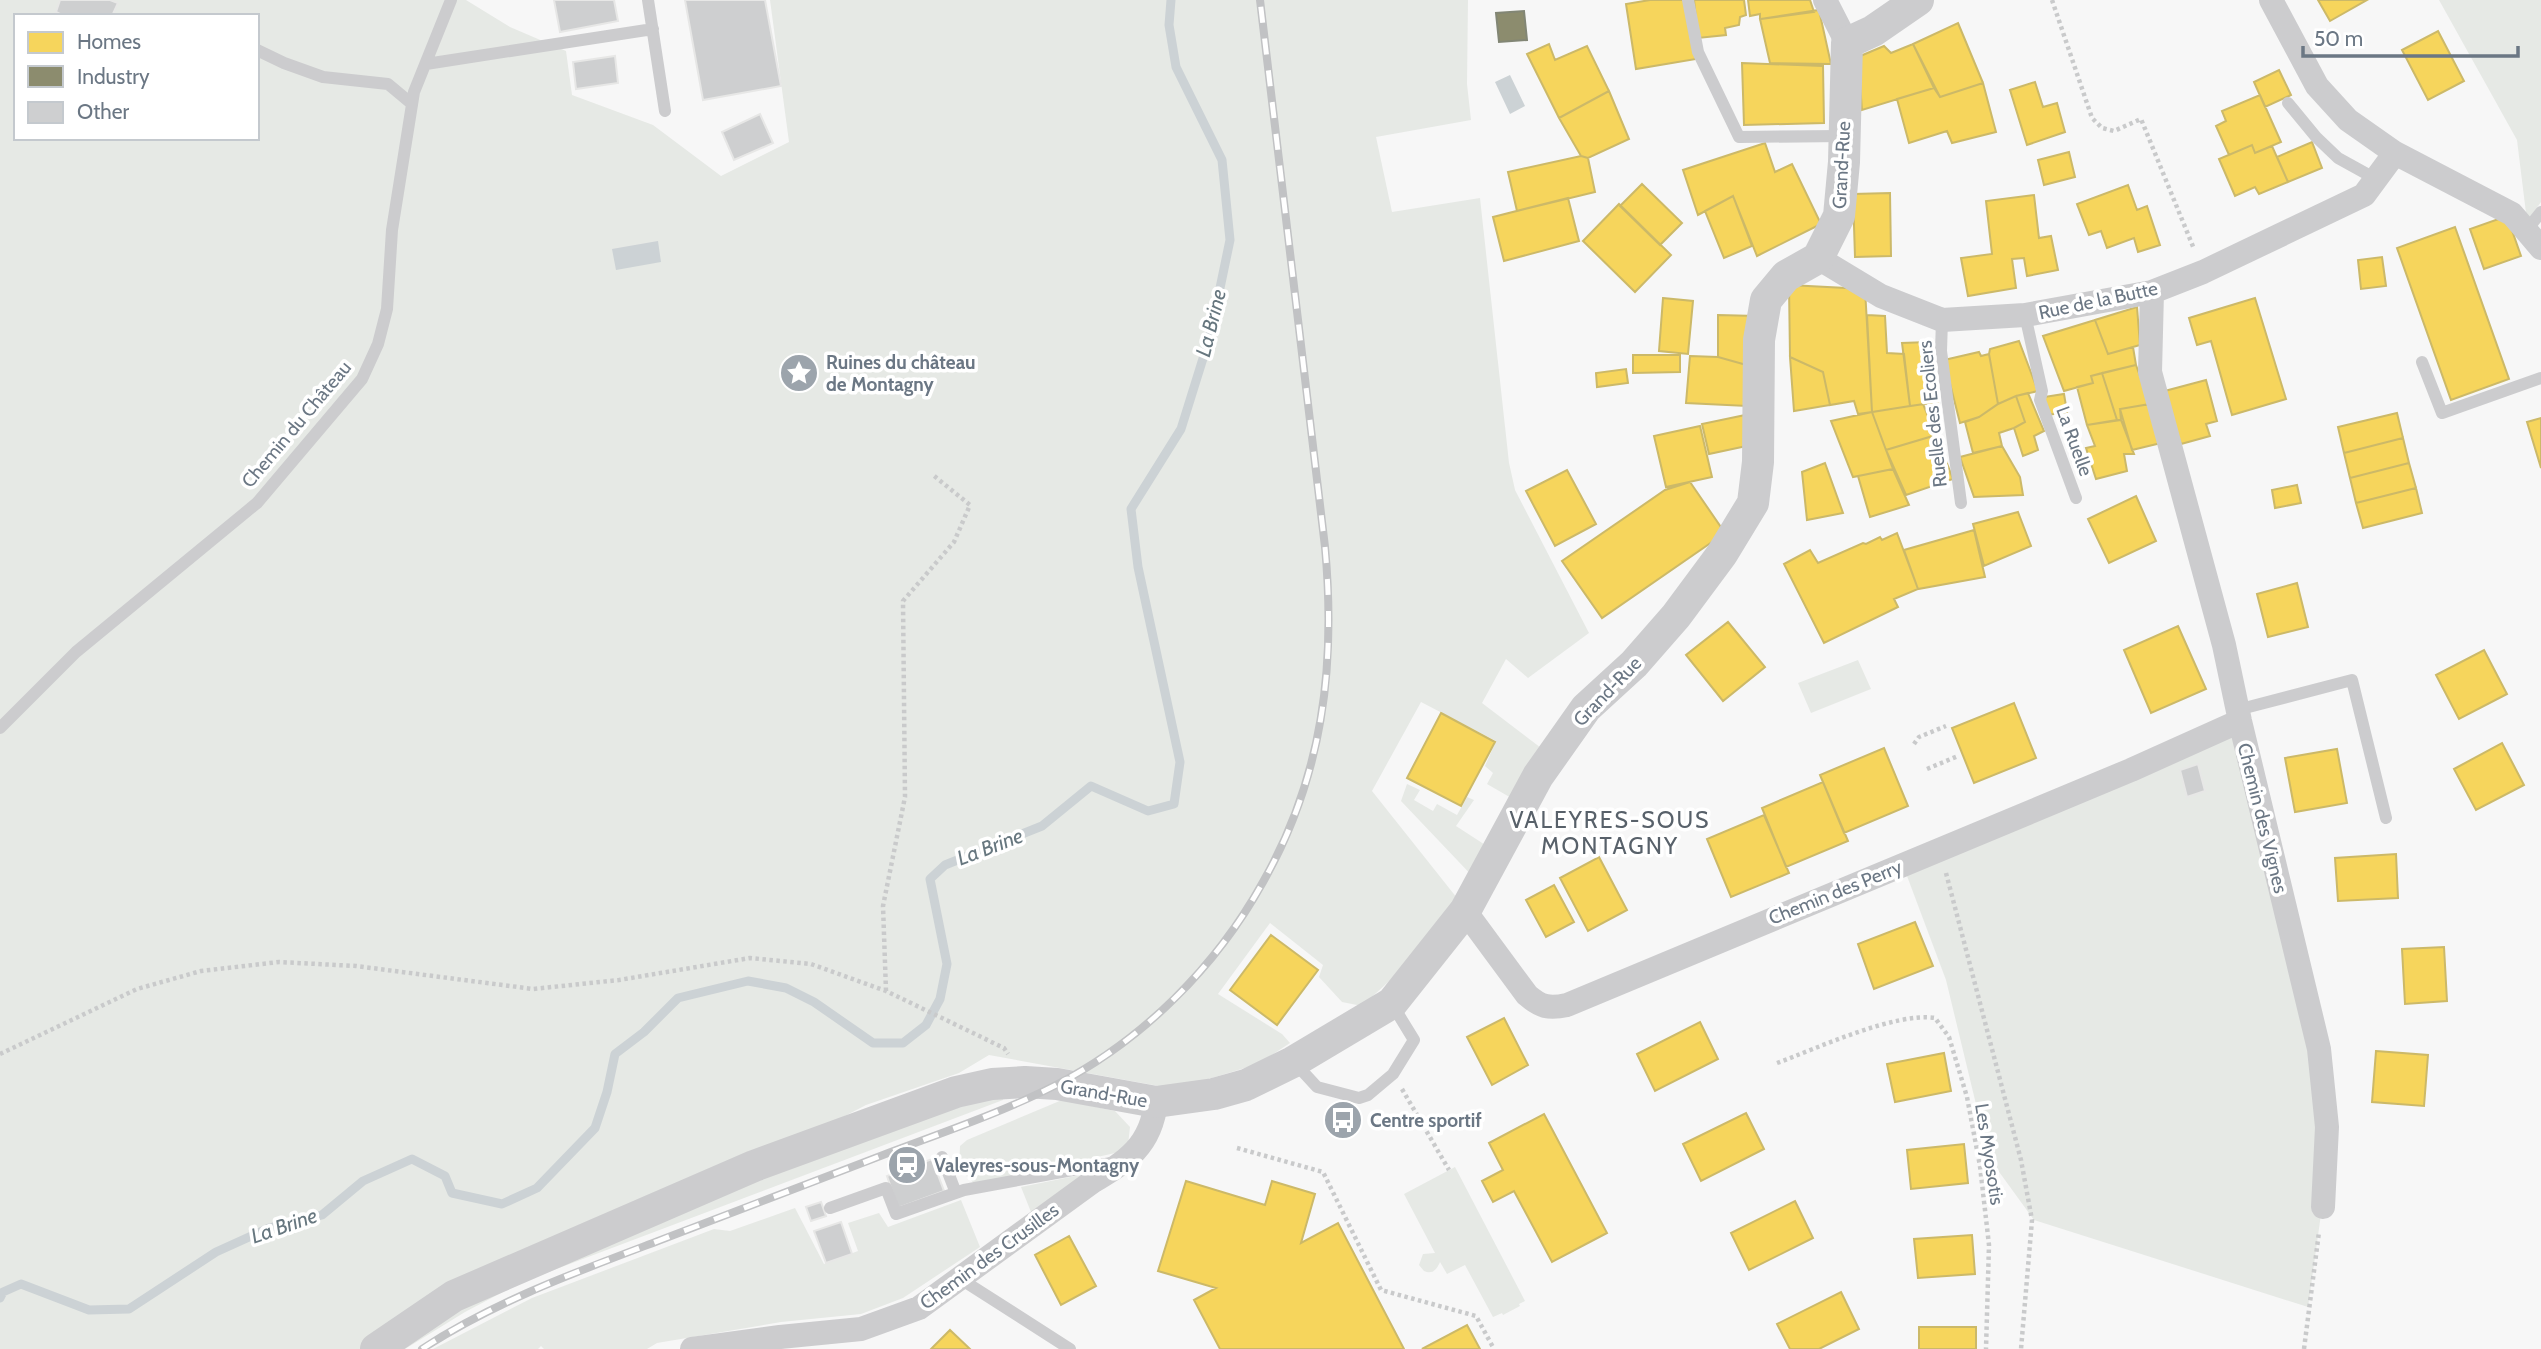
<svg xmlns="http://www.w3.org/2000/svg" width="2541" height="1349" font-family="Cabin,sans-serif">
<rect width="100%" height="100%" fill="#f7f7f7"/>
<path fill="#e6e9e5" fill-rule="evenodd" d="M0 0H450L413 92 385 309 361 379 255 501 0 725ZM16 16H257V138H16Z
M452 0H466L510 27 566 51 572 95 653 125 721 176 789 142 770 0H1468L1467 84 1471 120 1376 137 1392 212 1480 198 1509 463 1515 490 1589 633 1528 678 1506 659 1482 703 1549 754 1520 803 1487 784 1493 773 1485 766 1496 741 1421 702 1372 791 1457 898 1398 973 1362 1006 1342 1002 1319 977 1323 965 1270 923 1218 994 1282 1034 1290 1043 1258 1064 1202 1081 1164 1087 989 1055 959 1073 866 1105 753 1164 372 1349H0V731L77 654 258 504 355 390 379 344 416 92Z
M2439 0H2541V202L2527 221 2517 140Z
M1858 660 1871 689 1811 713 1798 683Z
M2239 723 2317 1050 2322 1207 2308 1307 2034 1220 1989 1158 1946 980 1904 868Z
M1407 784 1420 790 1414 800 1433 811 1437 804 1457 815 1467 797 1474 800 1456 826 1493 850 1477 881 1401 801Z
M1004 1094 1003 1100 522 1282 465 1312 405 1349H388L400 1339 604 1241 894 1127Z
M1062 1100 1115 1111 1130 1127 1128 1145 1115 1153 975 1184 959 1169 960 1146 967 1140Z
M1455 1167 1525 1301 1519 1304 1520 1306 1503 1315 1502 1313 1493 1317 1465 1265 1447 1274 1440 1262C1437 1269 1433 1275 1424 1271L1419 1265 1423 1254 1435 1253 1404 1194Z
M1085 1174 1031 1212 1021 1187Z
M961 1200 980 1247 903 1298 861 1314 781 1322 657 1343 647 1349H544L541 1346 538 1349H433L532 1298 714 1229 730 1231 795 1208 824 1264 858 1251 848 1223 879 1213 888 1227Z"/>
<path fill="#ccd2d5" d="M1510 75 1525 106 1510 114 1495 82Z
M658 241 661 262 616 270 612 249Z"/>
<path fill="#f6d55c" stroke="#ccb968" stroke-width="2" d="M1650 0H1686L1696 59 1636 69 1626 4Z
M1694 0H1744L1746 15 1740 17 1739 25 1725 28 1726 35 1698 38Z
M1748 0H1810L1814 12 1760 19V14L1750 16Z
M2318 0H2367L2330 21Z
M1819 10 1831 64 1770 63 1760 19Z
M1958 23 1983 83 1940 97 1913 44Z
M2438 31 2464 81 2428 100 2402 50Z
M1549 44 1555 60 1587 46 1609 91 1559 118 1527 54Z
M1913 44 1934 88 1862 110 1858 57 1884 46 1891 53Z
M1742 63 1823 66 1824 123 1744 125Z
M2279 70 2291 95 2265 107 2254 82Z
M2035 82 2043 107 2057 103 2065 132 2027 145 2010 90Z
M1983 83 1996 132 1952 143 1947 131 1909 143 1897 99 1934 88 1940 97Z
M1609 91 1629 139 1588 158 1581 156 1559 118Z
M2260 95 2281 142 2255 153 2252 145 2229 155 2216 126 2226 121 2222 111Z
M2312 142 2322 168 2288 182 2277 157Z
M1765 143 1775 172 1792 164 1821 224 1757 256 1733 196 1698 215 1683 170Z
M2252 145 2255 153 2272 146 2288 182 2259 194 2255 187 2235 196 2219 159Z
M2069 152 2075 177 2044 185 2038 160Z
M1581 156 1588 158 1595 192 1517 211 1508 172Z
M1642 184 1682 223 1660 245 1620 206Z
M2128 185 2137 210 2147 206 2160 245 2138 252 2134 238 2107 248 2101 231 2089 235 2077 204Z
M1890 193 1891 256 1855 257 1853 194Z
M2034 195 2039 238 2051 236 2058 270 2027 276 2024 258 2012 259 2016 288 1968 296 1961 258 1992 254 1986 201Z
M1733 196 1752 246 1724 258 1705 211Z
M1568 198 1579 241 1504 261 1493 217Z
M1619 204 1671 255 1635 292 1583 241Z
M2507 216 2521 256 2484 269 2470 229Z
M2455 227 2509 379 2451 400 2397 248Z
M2382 257 2386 286 2361 289 2358 260Z
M1789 285 1865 289 1872 412 1858 414 1854 401 1830 405 1823 372 1790 357Z
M1663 298 1693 301 1688 354 1659 351Z
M2255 298 2286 399 2232 415 2211 341 2197 345 2189 318Z
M2137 307 2140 345 2108 354 2095 320Z
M1718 315 1756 316 1750 366 1718 357Z
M1867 315 1885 316 1887 353 1904 354 1910 406 1872 412Z
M2095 320 2108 354 2133 347 2136 365 2091 376 2093 383 2064 391 2043 336Z
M2019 341 2038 391 2016 396 1998 404 1989 354 1990 349Z
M1929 342 1938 402 1910 406 1902 343Z
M1979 352 1981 356 1989 354 1998 404 1979 417 1960 423 1944 360Z
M1633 355H1680V372L1633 373Z
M1690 356 1718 357 1750 366 1747 406 1686 403Z
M1790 357 1823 372 1830 405 1794 411Z
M2136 365 2150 404 2120 409 2121 420H2117L2102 373Z
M1626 369 1628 383 1597 387 1596 373Z
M2102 373 2117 420 2087 425 2077 387 2093 383 2091 376Z
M2206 380 2217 421 2206 424 2210 436 2181 444 2161 392Z
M2028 393 2044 431 2034 436 2038 450 2023 456 2014 428 2025 422 2016 396Z
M2064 394 2067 412 2047 415 2044 397Z
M2016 396 2025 422 2014 428 1999 433 2002 446 1973 453 1965 422 1979 417 1998 404Z
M1923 404 1936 435 1886 450 1872 412Z
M2150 404 2161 443 2132 450 2120 409Z
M1872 412 1893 469 1853 477 1831 421Z
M2397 413 2403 438 2344 453 2338 427Z
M1750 414 1756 444 1709 454 1702 424Z
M2541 418V468L2527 422Z
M2121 420 2134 454H2124L2127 471 2096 479 2086 448 2095 446 2087 425Z
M1700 426 1712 477 1666 487 1654 436Z
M1936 435 1953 479 1906 495 1886 450Z
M2403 438 2409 463 2350 478 2344 453Z
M2002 446 2020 477 2023 495 1974 497 1960 457Z
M1825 463 1843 513 1807 520 1802 472Z
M2409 463 2416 488 2356 503 2350 478Z
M1893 469 1909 505 1870 517 1858 476Z
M1567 470 1596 524 1555 546 1526 491Z
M1690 482 1725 533 1602 618 1562 561 1665 490Z
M2297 485 2301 503 2275 508 2272 490Z
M2416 488 2422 513 2363 528 2356 503Z
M2136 496 2156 541 2109 563 2088 519Z
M2018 512 2031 546 1984 566 1973 524Z
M1974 530 1985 577 1918 589 1904 550Z
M1897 533 1918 589 1894 599 1898 607 1824 643 1784 564 1810 550 1818 563 1863 543 1866 544 1880 537 1882 540Z
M2297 583 2308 627 2268 637 2257 594Z
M1728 622 1765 667 1723 701 1686 655Z
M2178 626 2206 689 2151 713 2124 650Z
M2484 650 2507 694 2459 719 2436 675Z
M2014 703 2036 758 1974 783 1952 728Z
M1441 713 1495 742 1461 806 1407 778Z
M2502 743 2524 785 2476 810 2454 769Z
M1884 748 1908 806 1844 833 1820 775Z
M2337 749 2347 803 2295 812 2285 758Z
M1823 782 1848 841 1786 867 1762 808Z
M1764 815 1789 873 1731 897 1707 839Z
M2396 854 2398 898 2338 901 2335 858Z
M1599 857 1627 910 1588 931 1560 878Z
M1554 885 1574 922 1546 937 1526 900Z
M1915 922 1933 966 1874 989 1858 944Z
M1271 935 1318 970 1277 1025 1230 990Z
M2444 947 2447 1001 2405 1004 2402 949Z
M1504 1018 1528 1065 1492 1085 1467 1037Z
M1700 1022 1718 1059 1655 1091 1637 1054Z
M2376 1051 2428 1055 2424 1106 2372 1102Z
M1944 1053 1951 1091 1895 1102 1887 1064Z
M1746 1113 1764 1149 1701 1181 1683 1144Z
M1544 1114 1607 1233 1552 1262 1514 1191 1493 1202 1482 1181 1503 1170 1489 1143Z
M1964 1144 1968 1183 1911 1189 1907 1150Z
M1186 1181 1265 1205 1272 1181 1315 1194 1301 1243 1338 1223 1404 1349H1220L1194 1300 1216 1288 1158 1271Z
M1795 1201 1813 1238 1749 1270 1731 1233Z
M1972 1235 1975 1274 1918 1278 1914 1239Z
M1069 1236 1096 1286 1061 1305 1035 1255Z
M1841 1292 1859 1329 1819 1349H1790L1777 1324Z
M1467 1325 1480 1349H1422Z
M1919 1327H1976V1349H1919Z
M950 1330 970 1349H931Z"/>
<path fill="#8c8c6e" stroke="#828675" stroke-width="2" d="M1524 11 1527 40 1499 42 1496 13Z"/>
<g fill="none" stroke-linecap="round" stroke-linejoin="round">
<path stroke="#ccd2d5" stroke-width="9" d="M0 1298 3 1292 21 1284 89 1310 129 1309 216 1252 269 1228 322 1215 363 1181 412 1159 445 1176 452 1193 502 1204 537 1188 595 1128 607 1092 615 1054 644 1032 678 998 748 981 786 988 814 1002 873 1043H903L926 1025 940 999 947 964 930 879 945 865 1042 826 1091 786 1148 811 1174 804 1180 762 1138 567 1131 509 1181 429 1210 336 1230 240 1222 160 1176 67 1169 25 1171 0"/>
</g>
<path fill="#cecfd0" stroke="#e7e7e6" stroke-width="2" d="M60 0H110L118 3 112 16H64L56 12Z
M554 0H614L618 21 560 32Z
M685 0H765L781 86 703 100Z
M615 56 618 83 576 89 573 62Z
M760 114 773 143 734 160 722 132Z
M2198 764 2205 791 2187 797 2180 770Z
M932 1159 944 1191 898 1208 887 1176Z
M821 1202 826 1216 811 1221 806 1207Z
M841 1222 852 1254 826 1263 814 1231Z"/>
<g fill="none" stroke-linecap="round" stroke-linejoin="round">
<path stroke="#c9cacb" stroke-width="4.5" stroke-dasharray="3.5 3.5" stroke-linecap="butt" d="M2052 0 2092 118 2102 128 2114 131 2141 119 2194 249
M1914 744 1919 737 1946 726
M1927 769 1958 756
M1946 873 2021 1160 2032 1220 2021 1349
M886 991 883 906 905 797 903 601 954 542 970 505 933 475
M0 1054 137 989 201 971 279 962 356 966 533 989 619 980 750 958 811 964 886 991 1004 1048 1008 1054
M1777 1063C1818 1048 1895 1012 1935 1018L1949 1037 1967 1097 1980 1166 1989 1245 1986 1349
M1402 1089 1449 1170
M1237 1148 1323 1172 1381 1290 1476 1316 1494 1349
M2304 1349 2319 1232"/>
<path stroke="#ccccce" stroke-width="12" d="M648 0 665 111
M1688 0 1698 52 1739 137 1843 136
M257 50 284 63 323 77 388 84 412 104
M426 64 653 29
M2288 103 2316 137 2338 158 2376 179
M2526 231 2541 212
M2025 315 2042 391 2040 400 2076 498
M1942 320 1941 351 1961 503
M2422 362 2442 413 2541 378
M2237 710 2352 680 2386 818
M0 728 76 652 257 503 362 379 378 344 387 309 392 230 414 92 451 0
M1294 1062 1317 1087 1359 1098 1368 1095 1393 1074 1414 1040 1392 1004
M942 1157 956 1193
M830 1208 886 1188 896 1214 964 1190 1111 1163
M959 1278 1070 1349"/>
<path stroke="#ccccce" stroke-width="24" d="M1825 0 1847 43
M2271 0 2317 86 2348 120 2395 153 2512 214 2541 248
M1818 258 1881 296 1942 320 2025 315 2152 292 2203 272 2364 195 2395 153
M2152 292 2150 372 2224 645 2240 721 2319 1049 2327 1127 2323 1207
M1465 911 1527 995C1541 1007 1549 1009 1567 1005L2131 770 2240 721
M692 1349 780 1337 861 1329 919 1308 1092 1182C1127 1161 1151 1146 1156 1102"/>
<path stroke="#ccccce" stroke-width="32" d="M376 1349 454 1296 754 1166 956 1092 992 1084 1025 1082 1057 1084 1156 1102 1214 1094 1246 1085 1293 1062 1392 1003 1465 911 1538 776 1586 708 1634 664 1676 616 1722 554 1753 503 1758 462 1759 340 1766 300 1786 276 1818 258 1839 216 1844 162 1847 43 1873 31 1918 0"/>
<defs>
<path id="rail" d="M422 1349C496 1301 576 1272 658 1241 733 1212 808 1184 883 1155 941 1133 1001 1113 1056 1085 1143 1040 1216 967 1263 882 1323 776 1336 666 1325 547L1260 0"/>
</defs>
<use href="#rail" stroke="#c1c2c4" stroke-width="8"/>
<use href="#rail" stroke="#fff" stroke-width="5" stroke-dasharray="16" stroke-linecap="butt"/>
</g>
<defs>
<symbol id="sight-disc" viewBox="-11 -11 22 22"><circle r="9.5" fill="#9ca4ac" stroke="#fff"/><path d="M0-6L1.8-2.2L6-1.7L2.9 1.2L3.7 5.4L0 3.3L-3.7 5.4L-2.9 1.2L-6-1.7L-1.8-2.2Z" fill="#fff"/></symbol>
<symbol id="bus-disc" viewBox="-11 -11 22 22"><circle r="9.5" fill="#9ca4ac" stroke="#fff"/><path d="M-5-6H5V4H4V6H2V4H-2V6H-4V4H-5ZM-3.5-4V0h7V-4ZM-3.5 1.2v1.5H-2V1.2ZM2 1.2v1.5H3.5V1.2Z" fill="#fff"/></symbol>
<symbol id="station-disc" viewBox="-11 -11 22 22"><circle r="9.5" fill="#9ca4ac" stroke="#fff"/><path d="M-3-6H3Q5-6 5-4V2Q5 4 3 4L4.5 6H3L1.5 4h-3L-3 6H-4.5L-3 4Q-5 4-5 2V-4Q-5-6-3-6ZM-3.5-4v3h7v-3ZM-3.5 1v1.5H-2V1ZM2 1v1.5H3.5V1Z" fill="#fff"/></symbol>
</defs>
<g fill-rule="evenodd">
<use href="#sight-disc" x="777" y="351" width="44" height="44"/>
<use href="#bus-disc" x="1321" y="1098" width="44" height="44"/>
<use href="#station-disc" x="885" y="1143" width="44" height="44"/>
</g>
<g text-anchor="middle" stroke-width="7" stroke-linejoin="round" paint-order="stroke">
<g font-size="19" fill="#6b7784" stroke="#fff">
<text transform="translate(1841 165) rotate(-87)" y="7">Grand-Rue</text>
<text transform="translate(2098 300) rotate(-12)" y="7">Rue de la Butte</text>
<text transform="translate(1932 414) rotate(-96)" y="7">Ruelle des Ecoliers</text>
<text transform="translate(296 424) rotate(-50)" y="7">Chemin du Château</text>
<text transform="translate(2075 441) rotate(70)" y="7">La Ruelle</text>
<text transform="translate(1607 691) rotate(-46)" y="7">Grand-Rue</text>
<text transform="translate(2263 818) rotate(76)" y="7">Chemin des Vignes</text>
<text transform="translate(1835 892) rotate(-22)" y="7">Chemin des Perry</text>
<text transform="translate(1104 1093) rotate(10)" y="7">Grand-Rue</text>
<text transform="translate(1990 1154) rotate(81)" y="7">Les Myosotis</text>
<text transform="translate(989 1256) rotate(-36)" y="7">Chemin des Crusilles</text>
</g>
<g font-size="19" font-weight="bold" fill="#6b7784" stroke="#fff" text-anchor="start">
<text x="826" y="369">Ruines du château<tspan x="826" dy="22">de Montagny</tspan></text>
<text x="1370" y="1127">Centre sportif</text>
<text x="934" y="1172">Valeyres-sous-Montagny</text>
</g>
<g font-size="21" font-style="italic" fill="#67777f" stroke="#fff">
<text transform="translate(1211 323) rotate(-76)" y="7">La Brine</text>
<text transform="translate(990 847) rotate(-21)" y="7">La Brine</text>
<text transform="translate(284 1226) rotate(-19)" y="7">La Brine</text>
</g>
<g font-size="23" letter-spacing="2" fill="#58616a" stroke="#fff">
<text x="1610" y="828">VALEYRES-SOUS<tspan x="1610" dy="26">MONTAGNY</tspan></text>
</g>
</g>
<rect x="14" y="14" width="245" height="126" fill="#ffffff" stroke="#c4c9ce" stroke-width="2"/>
<rect x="28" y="32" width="35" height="21" fill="#f6d55c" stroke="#c4c9ce" stroke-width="2"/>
<text x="77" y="49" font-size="21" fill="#6b7784">Homes</text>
<rect x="28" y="66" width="35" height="21" fill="#8c8c6e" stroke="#c4c9ce" stroke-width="2"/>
<text x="77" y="84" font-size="21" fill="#6b7784">Industry</text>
<rect x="28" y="102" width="35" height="21" fill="#cecfd0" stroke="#c4c9ce" stroke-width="2"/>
<text x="77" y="119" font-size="21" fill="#6b7784">Other</text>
<path d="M2303 46v10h215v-10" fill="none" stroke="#6b7784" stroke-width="3.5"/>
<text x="2314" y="46" font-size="21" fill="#6b7784" stroke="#ffffff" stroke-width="5" paint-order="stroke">50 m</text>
</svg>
